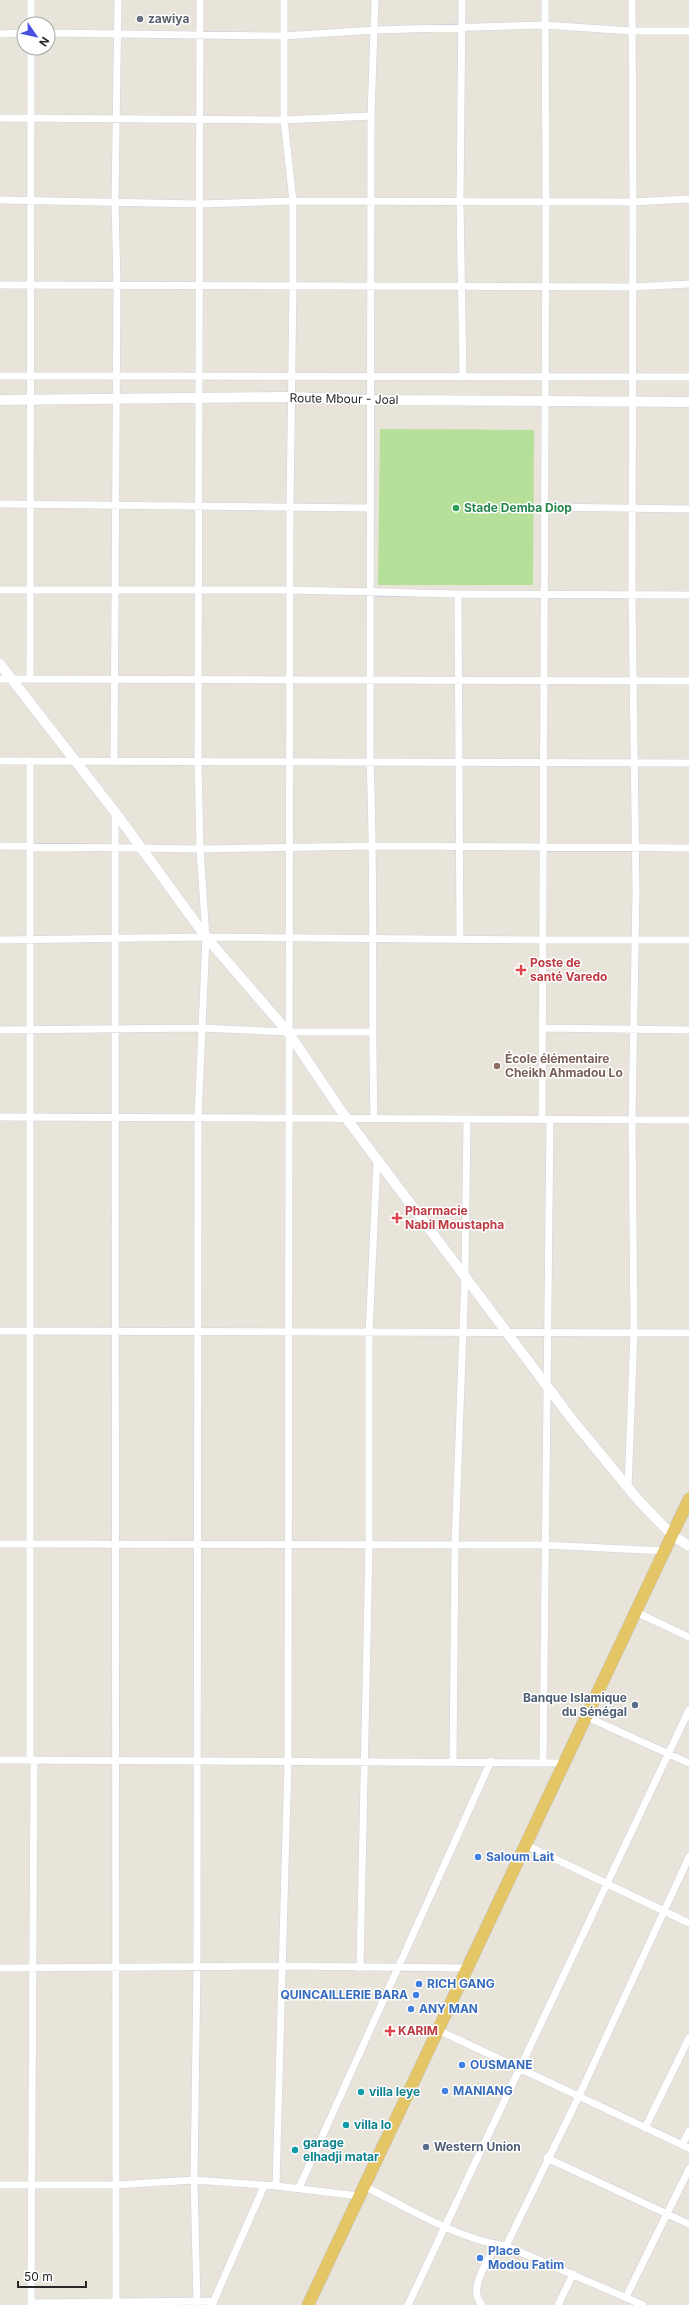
<svg xmlns="http://www.w3.org/2000/svg" width="689" height="2305" font-family="Inter,sans-serif">
<rect width="100%" height="100%" fill="#e8e4da"/>
<path fill="#b6df99" d="M380 429 534 430 533 585H378Z"/>
<g fill="none" stroke-linecap="round" stroke-linejoin="round">
<defs>
<path id="minor" d="M462 0 460 201 463 377
M31 24V0
M48 33 283 36 375 30 544 25 631 31H689
M0 34 24 33
M0 118 284 120 371 116
M0 200 200 204 293 201 633 202 689 199
M0 285 633 287 689 284
M0 376 689 377
M0 504 370 508
M545 507 689 509
M0 590H289L458 594 689 595
M458 594 460 939
M0 679 689 681
M30 679 31 48
M0 761 689 763
M114 761 117 285 115 201 118 0
M115 812 116 2305
M0 846 200 849 374 846 689 848
M0 940 206 937 542 940H689
M543 1028 689 1030
M0 1030 202 1028 288 1032H372
M0 1117 689 1120
M374 1118C371 999 375 880 370 761L371 116 375 0
M542 1119 546 201 545 0
M0 1331 689 1333
M628 1488 634 1332 632 1120 636 891 632 596 633 202 632 0
M0 1544 544 1545 665 1551
M636 1612 689 1637
M587 1717 689 1763
M0 1760 565 1763
M30 1760V761
M453 1761 455 1545 465 1276 467 1119
M543 1762 550 1119
M526 1845 689 1923
M0 1968 282 1966 467 1968
M360 1968 369 1545V1334L377 1160
M438 2030 689 2148
M645 2128 689 2038
M682 2145 689 2131
M547 2158 689 2224
M0 2185H116L194 2180 276 2186 359 2196
M276 2186 288 1761 290 507 293 286V201L284 120V0
M364 2186C406 2207 459 2240 506 2246L643 2305
M299 2188 491 1761
M506 2246 579 2096 689 1857
M626 2297 689 2169
M197 2302 194 2180 197 1968 198 1118 206 937 200 849 198 761 200 0
M31 2303 214 2301
M31 2305 34 1760
M212 2305 264 2186
M408 2305 689 1710
M482 2305C467 2289 488 2261 496 2244
M558 2305 573 2274"/>
<path id="secondary" d="M0 400 290 397 371 400 689 402
M0 664 115 812 206 937 288 1032 346 1118 574 1422 640 1502 672 1535 689 1546"/>
<path id="trunk" d="M308 2305 689 1499"/>
</defs>
<use href="#minor" stroke="#d0d0de" stroke-width="8"/>
<use href="#secondary" stroke="#d0d0de" stroke-width="11"/>
<use href="#trunk" stroke="#c3c3c3" stroke-width="13"/>
<use href="#minor" stroke="#fff" stroke-width="7"/>
<use href="#secondary" stroke="#fff" stroke-width="10"/>
<use href="#trunk" stroke="#e4c666" stroke-width="12"/>
</g>
<circle fill="#6b7280" stroke="#fff" stroke-width="1.5" cx="140" cy="19" r="4"/>
<circle fill="#2e9e5b" stroke="#fff" stroke-width="1.5" cx="456" cy="508" r="4"/>
<g fill="#e0444e" stroke="#fff" stroke-width="1.5">
<path d="M519 964h4v4h4v4h-4v4h-4v-4h-4v-4h4z"/>
<path d="M395 1212h4v4h4v4h-4v4h-4v-4h-4v-4h4z"/>
<path d="M388 2025h4v4h4v4h-4v4h-4v-4h-4v-4h4z"/>
</g>
<circle fill="#8d6e63" stroke="#fff" stroke-width="1.5" cx="497" cy="1066" r="4"/>
<g fill="#5c6f8a" stroke="#fff" stroke-width="1.5">
<circle cx="635" cy="1705" r="4"/>
<circle cx="426" cy="2147" r="4"/>
</g>
<g fill="#3f7fe0" stroke="#fff" stroke-width="1.5">
<circle cx="478" cy="1857" r="4"/>
<circle cx="419" cy="1984" r="4"/>
<circle cx="416" cy="1995" r="4"/>
<circle cx="411" cy="2009" r="4"/>
<circle cx="462" cy="2065" r="4"/>
<circle cx="445" cy="2091" r="4"/>
<circle cx="480" cy="2258" r="4"/>
</g>
<g fill="#0f9aa8" stroke="#fff" stroke-width="1.5">
<circle cx="361" cy="2092" r="4"/>
<circle cx="346" cy="2125" r="4"/>
<circle cx="295" cy="2150" r="4"/>
</g>
<g text-anchor="middle" stroke-width="3" stroke-linejoin="round" paint-order="stroke">
<g font-size="12" font-weight="bold" fill="#5b616d" stroke="#fff" text-anchor="start">
<text x="148" y="23">zawiya</text>
</g>
<g font-size="12" fill="#272727" stroke="#fff">
<text transform="translate(344 399) rotate(1)" y="4">Route Mbour - Joal</text>
</g>
<g font-size="12" font-weight="bold" fill="#27864d" stroke="#fff" text-anchor="start">
<text x="464" y="512">Stade Demba Diop</text>
</g>
<g font-size="12" font-weight="bold" fill="#be3a42" stroke="#fff" text-anchor="start">
<text x="530" y="967">Poste de<tspan x="530" dy="14">santé Varedo</tspan></text>
<text x="405" y="1215">Pharmacie<tspan x="405" dy="14">Nabil Moustapha</tspan></text>
<text x="398" y="2035">KARIM</text>
</g>
<g font-size="12" font-weight="bold" fill="#785e54" stroke="#fff" text-anchor="start">
<text x="505" y="1063">École élémentaire<tspan x="505" dy="14">Cheikh Ahmadou Lo</tspan></text>
</g>
<g font-size="12" font-weight="bold" fill="#4e5e75" stroke="#fff" text-anchor="end">
<text x="627" y="1702">Banque Islamique<tspan x="627" dy="14">du Sénégal</tspan></text>
<text x="434" y="2151" text-anchor="start">Western Union</text>
</g>
<g font-size="12" font-weight="bold" fill="#366cbe" stroke="#fff" text-anchor="start">
<text x="486" y="1861">Saloum Lait</text>
<text x="427" y="1988">RICH GANG</text>
<text x="408" y="1999" text-anchor="end">QUINCAILLERIE BARA</text>
<text x="419" y="2013">ANY MAN</text>
<text x="470" y="2069">OUSMANE</text>
<text x="453" y="2095">MANIANG</text>
<text x="488" y="2255">Place<tspan x="488" dy="14">Modou Fatim</tspan></text>
</g>
<g font-size="12" font-weight="bold" fill="#0d838f" stroke="#fff" text-anchor="start">
<text x="369" y="2096">villa leye</text>
<text x="354" y="2129">villa lo</text>
<text x="303" y="2147">garage<tspan x="303" dy="14">elhadji matar</tspan></text>
</g>
</g>
<g transform="translate(36 36) rotate(124)"><circle r="19" fill="#ffffff" stroke="#a9a9a9"/>
<path d="M0-3L7 15L0 10L-7 15Z" fill="#4c4fe3"/>
<text y="-6" font-size="11" font-weight="bold" text-anchor="middle" fill="#272727">N</text>
</g>
<path d="M18 2281v6h68v-6" fill="none" stroke="#272727" stroke-width="2"/>
<text x="24" y="2281" font-size="12" fill="#272727" stroke="#ffffff" stroke-width="3" paint-order="stroke">50 m</text>
</svg>
